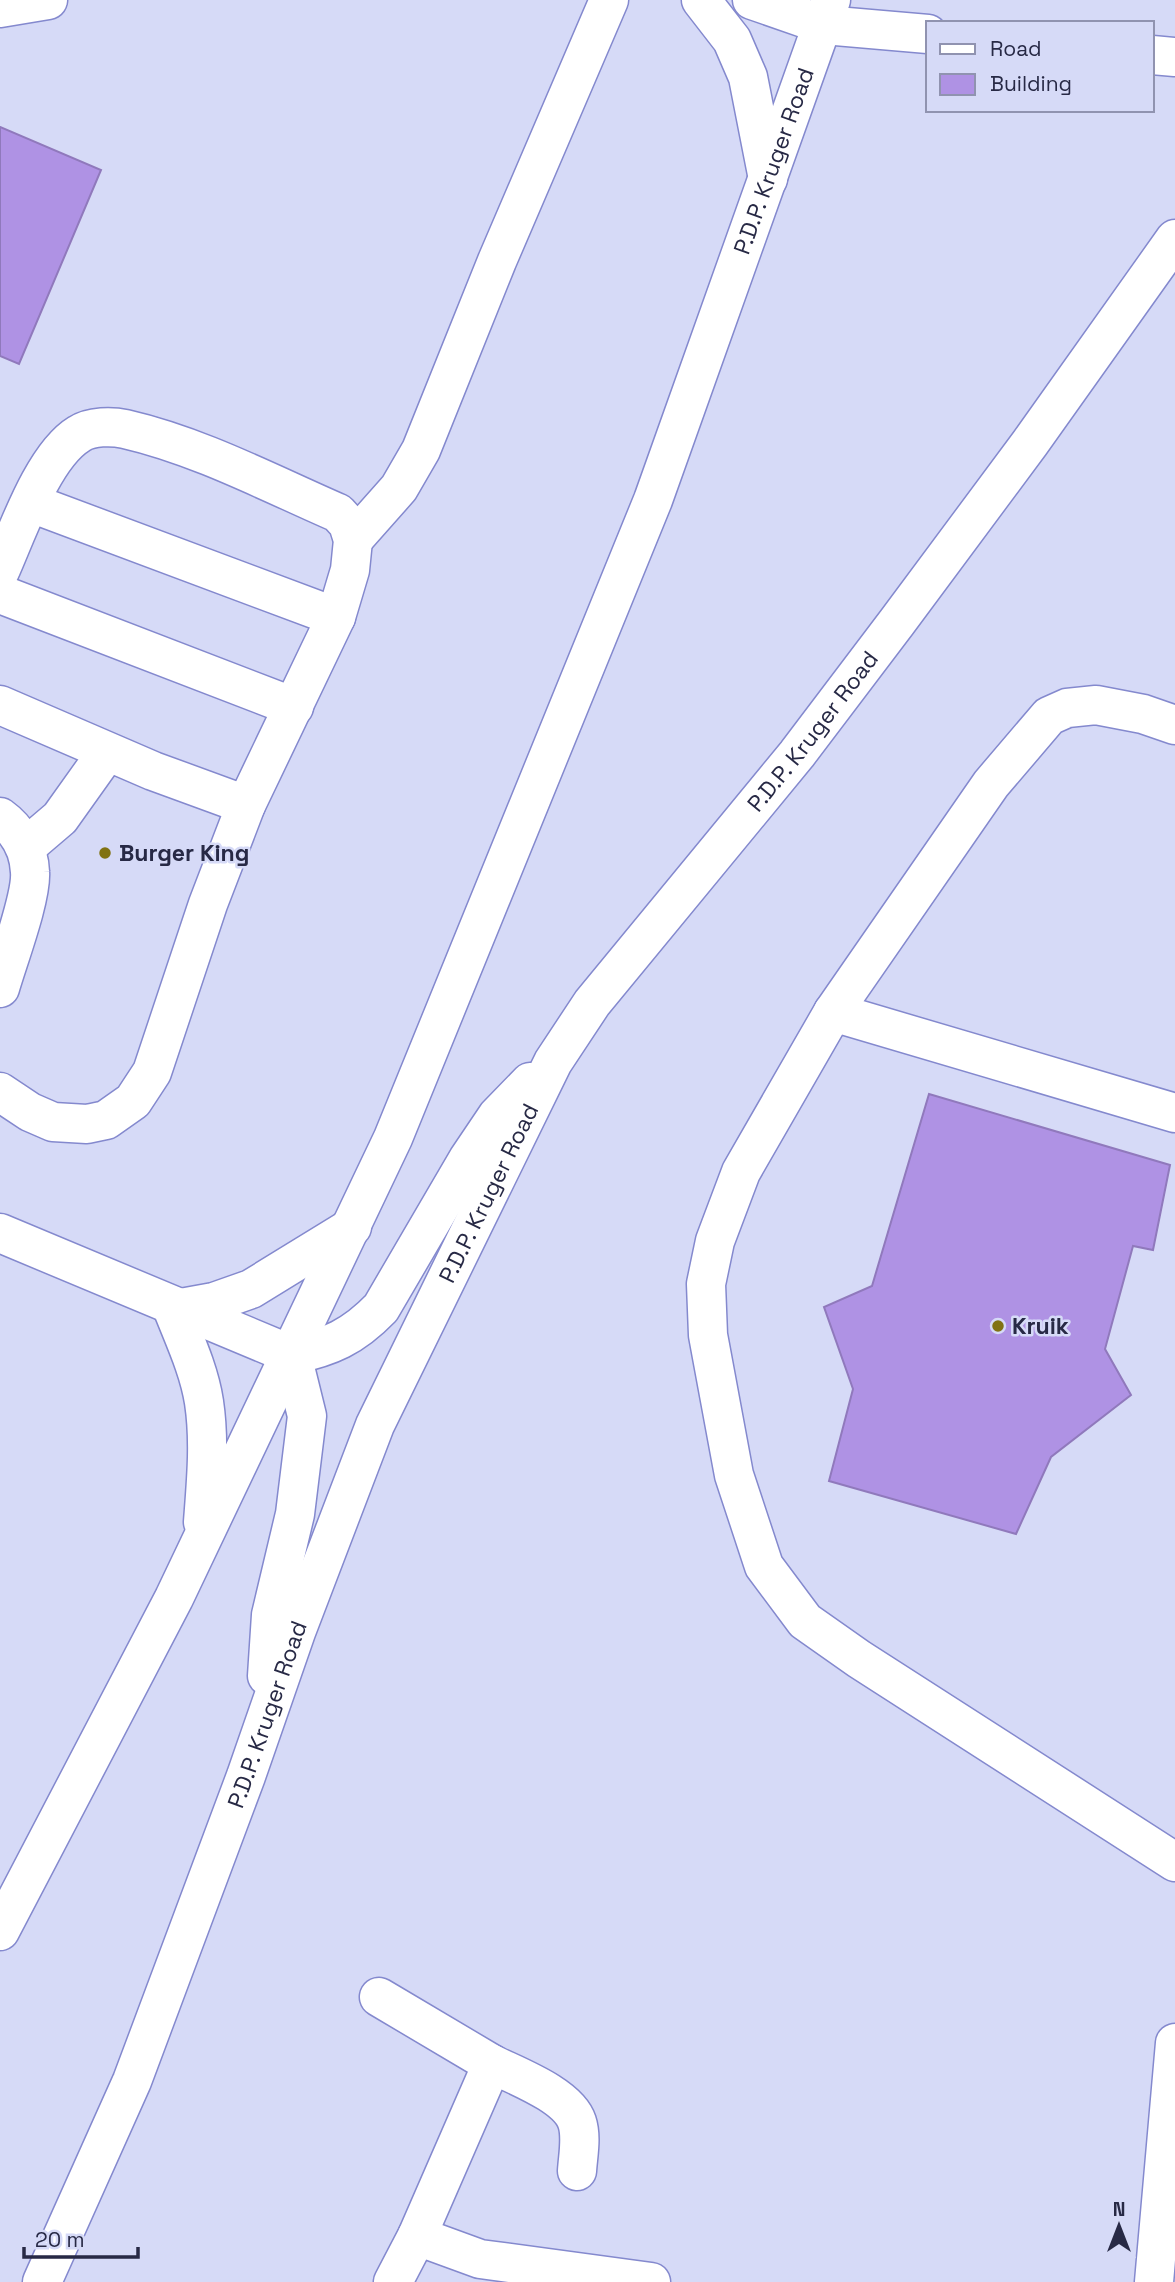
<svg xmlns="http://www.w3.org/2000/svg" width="1175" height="2282" font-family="'Space Grotesk',sans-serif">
<rect width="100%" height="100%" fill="#d6daf7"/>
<path fill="#af92e4" stroke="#9079bc" stroke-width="2" d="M0 127 101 170 19 364 0 356Z
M929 1094 1170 1165 1153 1250 1133 1246 1105 1349 1131 1395 1051 1457 1016 1534 829 1481 853 1389 824 1307 872 1286Z"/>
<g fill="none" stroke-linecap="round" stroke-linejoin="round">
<defs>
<g id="minor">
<path d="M701 0 732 40 748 77 768 179"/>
<path d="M752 0 824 25 928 34"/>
<path d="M0 8 48 0"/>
<path d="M1152 55 1175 57"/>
<path d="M31 503 336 617"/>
<path d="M353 540 399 488 421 450 497 261 609 0"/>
<path d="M0 571C17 533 43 456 79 434 91 426 112 426 125 429 199 446 269 483 338 513L348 524 353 540 350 570 336 617 246 805 208 904 152 1072 133 1101 106 1120 87 1124 53 1122 30 1112 0 1092"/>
<path d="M0 594 294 707"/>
<path d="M0 705 153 771 246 805"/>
<path d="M1175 725 1143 714 1096 705 1067 708 1049 716 991 784 833 1012 741 1172 715 1241 706 1284 708 1335 734 1475 764 1566 805 1621 859 1659 1175 1862"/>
<path d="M0 817C18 830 29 849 30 872 32 897 8 960 0 988"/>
<path d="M26 847 60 818 107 752"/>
<path d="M833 1012 1175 1113"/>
<path d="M0 1233 292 1355C330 1347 353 1337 381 1308L468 1159 497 1116 530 1082"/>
<path d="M171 1305C183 1336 199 1369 204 1402 210 1442 206 1482 203 1522"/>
<path d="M181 1308 214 1302 251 1289 352 1227"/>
<path d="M267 1676 271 1615 295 1514 307 1416 292 1355"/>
<path id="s1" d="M0 1931 174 1598 393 1138 653 500 831 0"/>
<path d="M379 1997 492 2064 417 2236 480 2259 651 2282"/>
<path d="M492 2064C516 2076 568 2095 577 2122 582 2137 578 2155 577 2171"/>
<path id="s2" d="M42 2282 132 2081 246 1776 296 1632 375 1425 553 1062 592 1003 797 754 897 622 1030 443 1175 239"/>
<path d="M393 2282 417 2236"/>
<path d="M1154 2282 1175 2043"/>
</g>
</defs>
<use href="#minor" stroke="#8489ce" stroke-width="41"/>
<use href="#minor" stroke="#fff" stroke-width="38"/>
</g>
<g fill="#817212" stroke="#d6daf7" stroke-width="2.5">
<circle cx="105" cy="853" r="7"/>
<circle cx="998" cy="1326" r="7"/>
</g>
<g text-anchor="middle" stroke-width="5" stroke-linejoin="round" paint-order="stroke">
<g font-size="23" fill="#272945" stroke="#d6daf7">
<text dy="8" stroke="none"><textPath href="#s1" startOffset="1934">P.D.P. Kruger Road</textPath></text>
<text dy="8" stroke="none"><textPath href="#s2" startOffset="1745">P.D.P. Kruger Road</textPath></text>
<text dy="8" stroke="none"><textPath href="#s2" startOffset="1178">P.D.P. Kruger Road</textPath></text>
<text dy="8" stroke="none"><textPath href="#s2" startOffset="611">P.D.P. Kruger Road</textPath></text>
</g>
<g font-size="23" font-weight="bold" fill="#272945" stroke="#d6daf7" text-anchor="start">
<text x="119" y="861">Burger King</text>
<text x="1012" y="1334">Kruik</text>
</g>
</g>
<rect x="926" y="21" width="228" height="91" fill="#d6daf7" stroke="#9093b0" stroke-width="2"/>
<rect x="940" y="44" width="35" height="10" fill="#ffffff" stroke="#9093b0" stroke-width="2"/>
<text x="990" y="56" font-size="21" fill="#272945">Road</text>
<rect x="940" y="74" width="35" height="21" fill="#af92e4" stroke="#9093b0" stroke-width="2"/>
<text x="990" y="91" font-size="21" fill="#272945">Building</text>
<g transform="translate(1119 2226)" stroke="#d6daf7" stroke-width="5" paint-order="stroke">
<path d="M0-5L12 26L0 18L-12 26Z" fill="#272945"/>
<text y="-10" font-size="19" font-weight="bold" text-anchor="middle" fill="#272945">N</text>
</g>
<path d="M24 2247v10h114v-10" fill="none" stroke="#272945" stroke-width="3.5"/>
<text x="35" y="2247" font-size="21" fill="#272945" stroke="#d6daf7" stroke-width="5" paint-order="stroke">20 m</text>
</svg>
